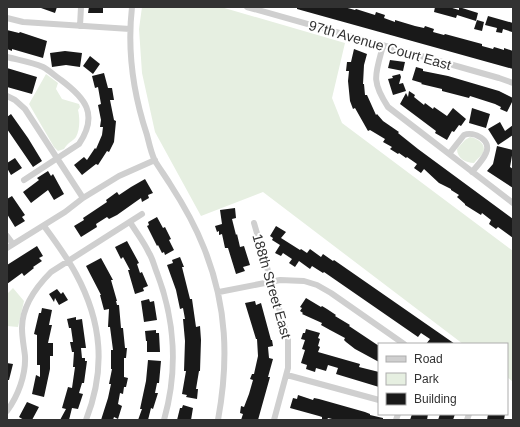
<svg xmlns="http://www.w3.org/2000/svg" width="520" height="427" font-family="Helvetica,sans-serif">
<rect width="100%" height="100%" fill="#fff"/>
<path fill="#e6efe1" d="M142 7H221L345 43 332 98 342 123 513 251V382L507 377V344H463L263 192 201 216 155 132 142 73 139 29Z
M46 74 58 83 56 89 62 99 79 104 80 107 78 110C80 118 80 130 76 137 72 142 68 142 64 149L58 151 54 147 29 104Z
M470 137C477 138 487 144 483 153 481 156 476 160 474 163 466 163 457 158 457 149L465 140Z
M13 288 24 301 18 327 7 326V294Z"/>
<path fill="#191919" d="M41 7H57L55 13 41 8Z
M89 7H103V13H88Z
M297 7H344L355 10 356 9 375 15 376 12 385 15 384 18 395 22V20L415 26 424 28 425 26 434 29 433 32 444 35 445 34 482 44V46L493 49 494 47 504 50V48L513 51V69L297 9Z
M435 7H449L459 10V7L478 13 476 21 457 15 456 18 434 12Z
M488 16 513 23 512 32 503 29 502 33 496 32 497 28 485 25Z
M477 20 484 22 482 31 474 29Z
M7 30 19 33 20 32 47 41 43 58 12 49V51L7 49Z
M354 49 367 54 364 65 363 84H364L365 95H367L376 115 377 114 383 121 399 132 398 133 418 149 513 219V238L498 227 496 229 489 224 491 220 482 213 481 215 465 205V204L457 197 459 195 451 190V189L439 183 424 169 421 173 414 168 417 164 407 157 406 158 399 153 398 154 390 149 392 147 383 142 385 139 370 130 368 131 355 108 353 109 350 101 348 81 349 71H346L347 62H351Z
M65 51 82 53 80 67 66 65 52 67 50 53Z
M90 56 100 64 93 74 83 66Z
M390 60 405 62 403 71 388 68Z
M416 67 423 69V71L448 76 499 91 513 98V100L507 112 500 109 501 107 495 104 470 96 469 98 442 91V89L421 84 422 83 412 80Z
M7 68 37 77 32 94 7 87Z
M104 73 108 88H112L114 100H110L114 120 116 121 114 142 109 152 107 151 98 165 96 164 82 175 74 165 84 157 87 160 95 148 96 149 102 135 103 127H100L101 120 98 105 101 104 98 87 95 88 92 76Z
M400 74 401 77 399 84 403 83 406 91 393 95 388 79 393 78 392 76Z
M409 91 415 95 414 97 424 105 425 103 433 109 434 107 447 116 453 108 466 119 461 126 459 125 454 132 452 131 447 140 435 133 436 131 400 104 406 93 408 97Z
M472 108 490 114 486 128 469 123Z
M11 114 28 138 42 161 33 167 7 129V117Z
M500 122 505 131 513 125V135L498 145 488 129Z
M497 146 513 150 510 167 513 169V188L487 171 493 164Z
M15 158 22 168 11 175 7 168V163Z
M48 171 51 176 53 174 64 194 54 200 48 190 31 203 23 192 39 180 37 178Z
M145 179 153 193 148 195 149 198 142 202 141 198 117 215 109 219 107 217 96 224 97 227 81 237 74 226 84 220 83 218 107 202 106 200 117 192 119 195 131 187Z
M12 196 25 215 22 217 25 221 15 227 7 214V199Z
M235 208 236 218 232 219 236 235 237 234 240 247 244 246 250 265 243 267 245 271 236 274 228 248H225L222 234 219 235V231L217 232 215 226 222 224 220 210Z
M157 217 163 228 165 227 171 239 169 240 174 250 165 255 164 252 162 253 158 245 157 246 147 226 149 225 148 222Z
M276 226 286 232 281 238 300 250 301 249 307 253 310 249 321 257 323 254 333 261 334 260 455 344H426L430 339 421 333 418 337 324 272 323 273 312 266 310 269 299 261 295 267 289 263 292 259 283 253 281 256 275 253 280 245 272 240 273 238 270 236Z
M127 241 139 263 137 264 140 273 142 272 148 286 143 288 144 291 135 294 128 270H130L123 257 121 259 115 247Z
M37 246 43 256 39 258 42 261 33 267 34 268 24 276 22 273 7 284V265Z
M180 257 184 267H182L190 299H192L196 327 200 326 201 340 200 371H199L196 389H198L197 399 186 397 187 395 182 394 186 371H184L185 341 183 319H185L183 308 180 309 176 290 167 265 173 263 172 260Z
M101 258 113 280H111L117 301H116L117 305H119L121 328H123L125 348H127L126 358H124V377L128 378 126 387H124L123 394 120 393 118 404 122 406 118 419 114 417 113 420H101L108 398 111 384H109L112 369H111V350H113L110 327H108L109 309 104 310 100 295H101L86 266Z
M57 289 61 294 63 292 68 300 59 305 55 298 54 302 49 294Z
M306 298 321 307 322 306 327 309 336 315 335 316 350 325 349 326 379 346V362L355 349 346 342 344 340 345 338 330 330 321 325 322 323 302 314 303 313 300 311 302 308 300 307Z
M149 299 150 302 154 301 157 320 144 322 141 301Z
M255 301 256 305 261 303 271 340H272L273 346 268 347 269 358 273 359 268 377H270L258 420H241L243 414 240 413 241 406 244 407 249 394 253 380 250 379 252 374H254L258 356 257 339H256L245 303Z
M42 308 52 310 49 325H52L48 343H53V356H50V369L44 397 32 394 36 375 40 377V365H37V335L34 334 39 313H41Z
M76 317V320L82 319 86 348H81L82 358H85V361H87L84 383H82L79 393 83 394 78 409 72 408 69 420H60L66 409 62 408 68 387 72 388 75 367H73L74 352H72L70 342H73L71 328H69L67 319Z
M306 329 320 333 318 338 320 339 318 346 320 347 318 352 360 364 359 367 379 372V387L336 374 338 368 328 365 326 371 316 368 315 372 306 369 307 365 301 363 305 350 302 349 305 340 301 339 303 333H305Z
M156 330V333H159L160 352H147V341H146L145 331Z
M148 360 161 361 159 383H157L155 393H158L153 409 151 408 148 420H138L142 409H140L146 381Z
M7 363 13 364 9 380H7Z
M298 395 313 400 314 398 319 399 365 412 370 414V415L383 418V420H336L328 418 327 420 322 419V417L319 416 290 408 293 398 297 399Z
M27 402 39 407 32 420H24L19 417Z
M183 405 193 408 191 420H177L180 408H182Z
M412 414H428L427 420H410Z
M440 414H455L453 420H438Z
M488 414H505L504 420H487Z"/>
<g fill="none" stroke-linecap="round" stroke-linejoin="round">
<path stroke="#cfcfcf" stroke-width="6" d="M132 7C127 51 133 93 147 135 149 143 151 153 155 161 160 169 165 176 170 184 183 204 195 225 204 248 227 305 229 360 218 420
M247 7 499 78 513 83
M7 18 23 22 130 29
M80 26 81 7
M383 46C375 75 371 81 388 107L513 203
M7 57C18 60 32 62 43 67 49 70 55 76 61 80 85 98 99 114 79 144L24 180
M7 96 15 100 25 109 83 198
M449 154 464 135C474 131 492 140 486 153 483 160 477 166 472 172
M130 222C136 232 144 242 149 253 153 259 154 266 157 273 175 320 178 371 164 420
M254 223 288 339V368L274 420
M44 226C55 241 67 257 76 274 102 322 106 369 86 420
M7 236 13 244
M7 248 65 212 83 198 119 176 155 160
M219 292 280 280 304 281 317 285 331 293 404 344
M287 375 379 400
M7 411C18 396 26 375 25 356 24 347 22 338 22 328 22 306 36 287 51 272L142 214
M396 420 398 414
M467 420 469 414"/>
</g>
<g text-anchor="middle" stroke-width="4" stroke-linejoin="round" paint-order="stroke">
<g font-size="14" fill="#323232" stroke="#fff">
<text transform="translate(380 45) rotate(16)" y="5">97th Avenue Court East</text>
<text transform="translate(272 286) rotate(74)" y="5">188th Street East</text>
</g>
</g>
<rect width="520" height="427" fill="none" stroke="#323232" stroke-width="16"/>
<rect x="378" y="343" width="130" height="72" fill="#ffffff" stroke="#adadad"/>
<rect x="386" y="356" width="20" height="6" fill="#cfcfcf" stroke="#adadad"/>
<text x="414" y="363" font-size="12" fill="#323232">Road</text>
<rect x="386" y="373" width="20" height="12" fill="#e6efe1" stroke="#adadad"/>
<text x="414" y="383" font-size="12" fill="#323232">Park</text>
<rect x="386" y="393" width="20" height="12" fill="#191919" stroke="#adadad"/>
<text x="414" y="403" font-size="12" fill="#323232">Building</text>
</svg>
